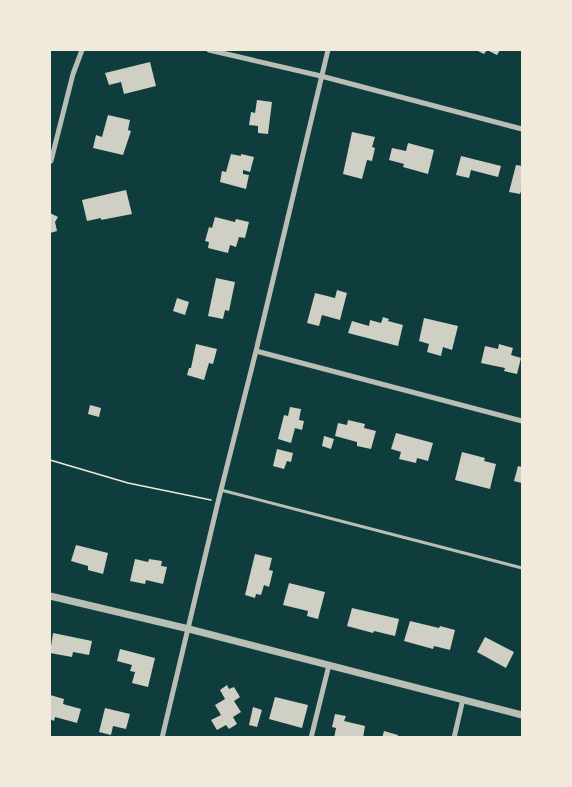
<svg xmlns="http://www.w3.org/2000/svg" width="572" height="787" font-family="Jost,sans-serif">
<rect width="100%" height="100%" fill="#0f3d3e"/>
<path fill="#cfcfc3" d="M476 50H500L497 55 487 50 484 54Z
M150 62 156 86 124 94 121 82 109 85 105 73Z
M257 100 272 102 268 134 258 133V126L249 125 251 112 255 113Z
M108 115 130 120 128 130 131 131 123 155 93 148 96 135 102 137Z
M352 132 375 137 372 147 375 148 372 161 367 160 362 179 343 174Z
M408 143 434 150 428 174 403 167 404 164 389 160 392 148 406 151Z
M231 154 241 156V154L254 157 250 172 243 170V174L249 175 246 189 220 182 222 171 226 172Z
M461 156 501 166 498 177 471 170 469 178 456 175Z
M516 165 522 166V191H521L520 194 509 192Z
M126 190 132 214 101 220V218L87 221 82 200Z
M50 213 58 217 55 222 57 231 50 233Z
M215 217 235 222 236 219 249 222 245 238 239 237 236 247 230 245 228 253 208 248 209 242 205 241 209 227 212 228Z
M216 278 235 282 229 311 225 310 223 319 208 316Z
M337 290 347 293 340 320 322 315 319 326 307 323 315 293 335 298Z
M177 298 189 302 185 315 173 311Z
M383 317 389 319 388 321 403 325 398 346 348 333 352 321 369 326 370 320 381 323Z
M424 318 458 326 452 350 443 347 441 356 427 352 429 344 419 341Z
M196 344 217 349 213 364 209 363 204 380 187 375 189 368H191Z
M499 344 513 348 511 355 521 358 517 374 504 371 505 368 481 363 485 346 498 349Z
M90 405 101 408 99 417 88 414Z
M290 407 301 409 299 420 304 421 302 430 295 428 291 443 278 439 284 415 288 416Z
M348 420 365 424 364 428 376 431 371 449 357 446V442L335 436 338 423 347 425Z
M396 433 433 443 428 461 417 458 416 463 399 459 401 452 391 449Z
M324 436 334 439 331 449 322 446Z
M277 449 293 453 291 462 287 461 284 469 273 466Z
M462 452 485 458 484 461 496 464 490 489 455 480Z
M518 466 522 467V483L514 481Z
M76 545 108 553 103 574 88 570V566L71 561Z
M255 554 272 558 269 570 273 571 269 587 264 585 261 595 256 594 255 598 245 595Z
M135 559 148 562 149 559 162 561 161 566 167 567 163 584 146 580 145 584 130 581Z
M289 583 325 592 318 619 307 616 308 611 283 605Z
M352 608 399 619 395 636 374 631 373 633 347 626Z
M410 621 439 628 440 626 455 630 450 650 434 646 433 649 404 641Z
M53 633 92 641 89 655 73 652 72 657 50 653Z
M485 637 514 652 506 668 477 652Z
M120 649 155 658 148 687 132 683 135 672 130 671 132 665 117 661Z
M227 685 229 689 234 687 240 697 234 701 241 712 233 717 237 724 229 729 226 725 217 730 211 720 221 715 215 705 225 699 220 690Z
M50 695 64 699 63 704 81 709 77 723 55 717 54 721 50 719Z
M275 697 308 705 302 728 269 719Z
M253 707 262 710 257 727 249 725Z
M105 708 130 714 126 729 113 726 111 735 99 732Z
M335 714 346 716 344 721 365 726 363 738H334L336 728 332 727Z
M384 731 398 735 397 738H382Z"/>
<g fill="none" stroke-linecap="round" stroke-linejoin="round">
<path stroke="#f1e9da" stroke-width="1.5" d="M50 460 128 483 211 500"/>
<path stroke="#b8beb3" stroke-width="3" d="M221 490 522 568"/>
<path stroke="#b8beb3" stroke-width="5" d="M209 50 321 76 522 129
M51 161 73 74 82 50
M256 351 522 421
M162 738 218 502 256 351 328 50
M311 738 329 665
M454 738 463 699"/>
<path stroke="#b8beb3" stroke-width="7" d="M50 596 189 629 522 715"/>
</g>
<rect width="572" height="787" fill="none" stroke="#f1e9da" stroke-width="102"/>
</svg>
